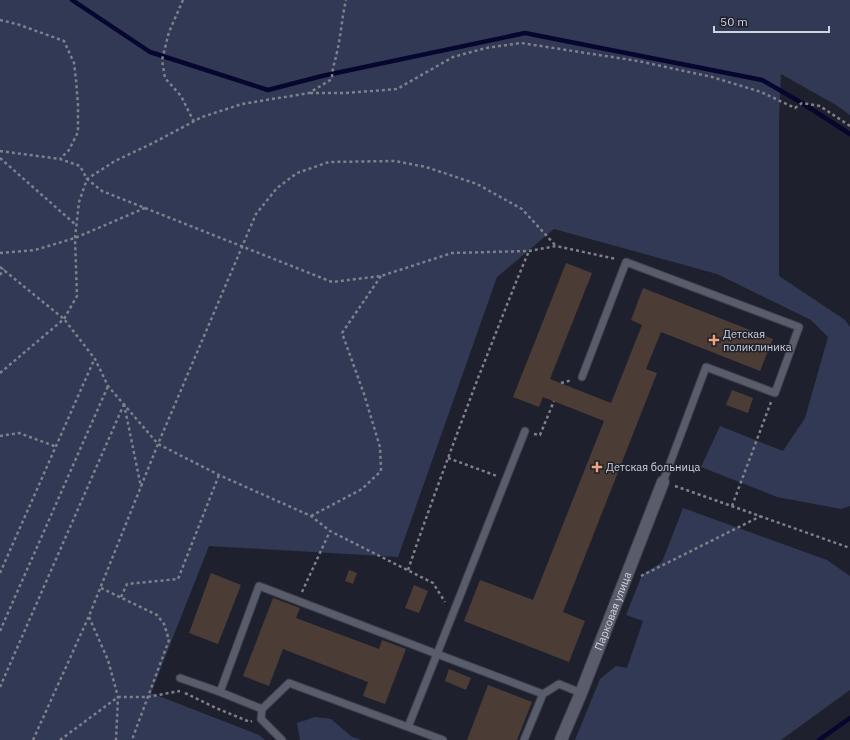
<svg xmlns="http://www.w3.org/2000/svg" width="850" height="740" font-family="'IBM Plex Sans',sans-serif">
<rect width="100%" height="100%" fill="#1e212d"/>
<path fill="#323954" d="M0 0H850V115L836 105 781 74 779 118V276L845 320 850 327V506L841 509 777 497 701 467 720 426 783 451 805 418 828 337 811 320 717 274 554 229 497 277 398 557 209 546 151 693 259 735 265 740H0Z
M683 508 827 560 850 576V690L781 740H575L600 679 616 666 627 668 643 621 626 615 642 575 662 562Z
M315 717 331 719 352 737 362 740H300L297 723Z"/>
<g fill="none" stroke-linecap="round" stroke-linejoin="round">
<path stroke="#06062e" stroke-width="4.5" d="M72 0 150 52 268 90 322 76 525 33 762 80 802 103 850 134
M819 740 850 718"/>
</g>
<path fill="#4b3c35" d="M566 263 592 273 550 379 611 403 642 325 631 320 643 288 773 339 760 371 661 332 646 369 657 373 563 612 585 621 569 662 464 621 480 580 533 600 604 421 543 397 539 407 513 397Z
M732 390 753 398 748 413 726 405Z
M349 570 357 573 353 584 345 581Z
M211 573 241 585 218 644 189 633Z
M414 585 428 591 419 613 405 608Z
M273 598 300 608 296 618 379 649 382 640 406 649 385 704 363 696 368 682 283 649 269 686 243 676Z
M449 669 471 678 466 690 445 681Z
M488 685 532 702 517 740H467Z"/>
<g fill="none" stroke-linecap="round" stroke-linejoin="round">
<defs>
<path id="lane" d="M582 377 626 262 799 327 775 393 706 367 663 482
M525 431 437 654 543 694 559 684 581 693
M180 678 220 692 262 709
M220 692 259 586 437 654 408 727
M282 740 261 719 262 709 289 683 443 740
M524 740 543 694"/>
<g id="street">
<path id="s1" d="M561 740 581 693 663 482"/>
</g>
</defs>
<use href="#lane" stroke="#3c3e49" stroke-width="9"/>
<use href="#street" stroke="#3c3e49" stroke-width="14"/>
<path stroke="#7e808a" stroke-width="2.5" stroke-dasharray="3 3" stroke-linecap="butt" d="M183 0 169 32 162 60 165 78 181 96 194 122
M0 20 17 24 64 41 74 63 76 80 78 105V132L69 150 60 159
M310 93H346L397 89 453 57 486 48 521 43 638 61 712 77 761 92 795 108 802 103 820 106 850 126
M0 151 60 159 80 166 87 179 102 191 332 282 381 276 452 253 529 251 556 246 616 259
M0 158 76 225
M0 253 35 250 75 238 145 208
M0 267 64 319 95 359 108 386 158 444 219 475 311 516 330 531 433 583 445 602
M0 275 4 269
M0 373 64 319 77 296 75 238 79 202 87 179 115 161 153 143 202 117 242 104 309 93 332 79C332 67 335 63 337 52 341 35 342 17 346 0
M561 383 572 380
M124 404 141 487
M534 434 540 435 554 401
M0 436 19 433 57 447
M448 458 497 476
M675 486 850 548
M732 506 771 402
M311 516 362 489 381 471 380 447 364 394 342 333 381 276
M408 570C430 505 454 442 478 378 495 336 511 293 529 251
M0 573 94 360
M641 576 761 516
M101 588 157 615 164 624 169 640 133 737 134 740
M302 592 330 531
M121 597 127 584 178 579 219 475
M89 617 108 660 118 697 116 740
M0 631 108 386
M0 687 124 404
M185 693 216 708 250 722 252 721
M33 740 89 616 158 444 256 214 277 188 297 173 329 162 395 161 426 167 477 184 522 209 556 246
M60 740 118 697H147L180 691"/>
<use href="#lane" stroke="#585c6b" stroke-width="7"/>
<use href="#street" stroke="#585c6b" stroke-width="12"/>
</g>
<g fill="#f0a27a" stroke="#1e212d" stroke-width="1.5">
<path d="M712 334h4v4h4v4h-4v4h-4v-4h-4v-4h4z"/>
<path d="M595 461h4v4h4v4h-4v4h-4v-4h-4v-4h4z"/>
</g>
<g text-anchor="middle" stroke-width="3" stroke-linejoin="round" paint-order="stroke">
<g font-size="11" fill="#d1d3dc" stroke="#1e212d" text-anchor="start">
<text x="723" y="338">Детская<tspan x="723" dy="13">поликлиника</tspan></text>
<text x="606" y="471">Детская больница</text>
</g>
<g font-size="11" fill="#d1d3dc" stroke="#1e212d">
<text dy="4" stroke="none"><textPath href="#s1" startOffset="139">Парковая улица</textPath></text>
</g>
</g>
<path d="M714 26v6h115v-6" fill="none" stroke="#d1d3dc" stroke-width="2"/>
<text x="720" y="26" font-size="12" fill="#d1d3dc" stroke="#1e212d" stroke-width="3" paint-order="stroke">50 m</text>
</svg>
